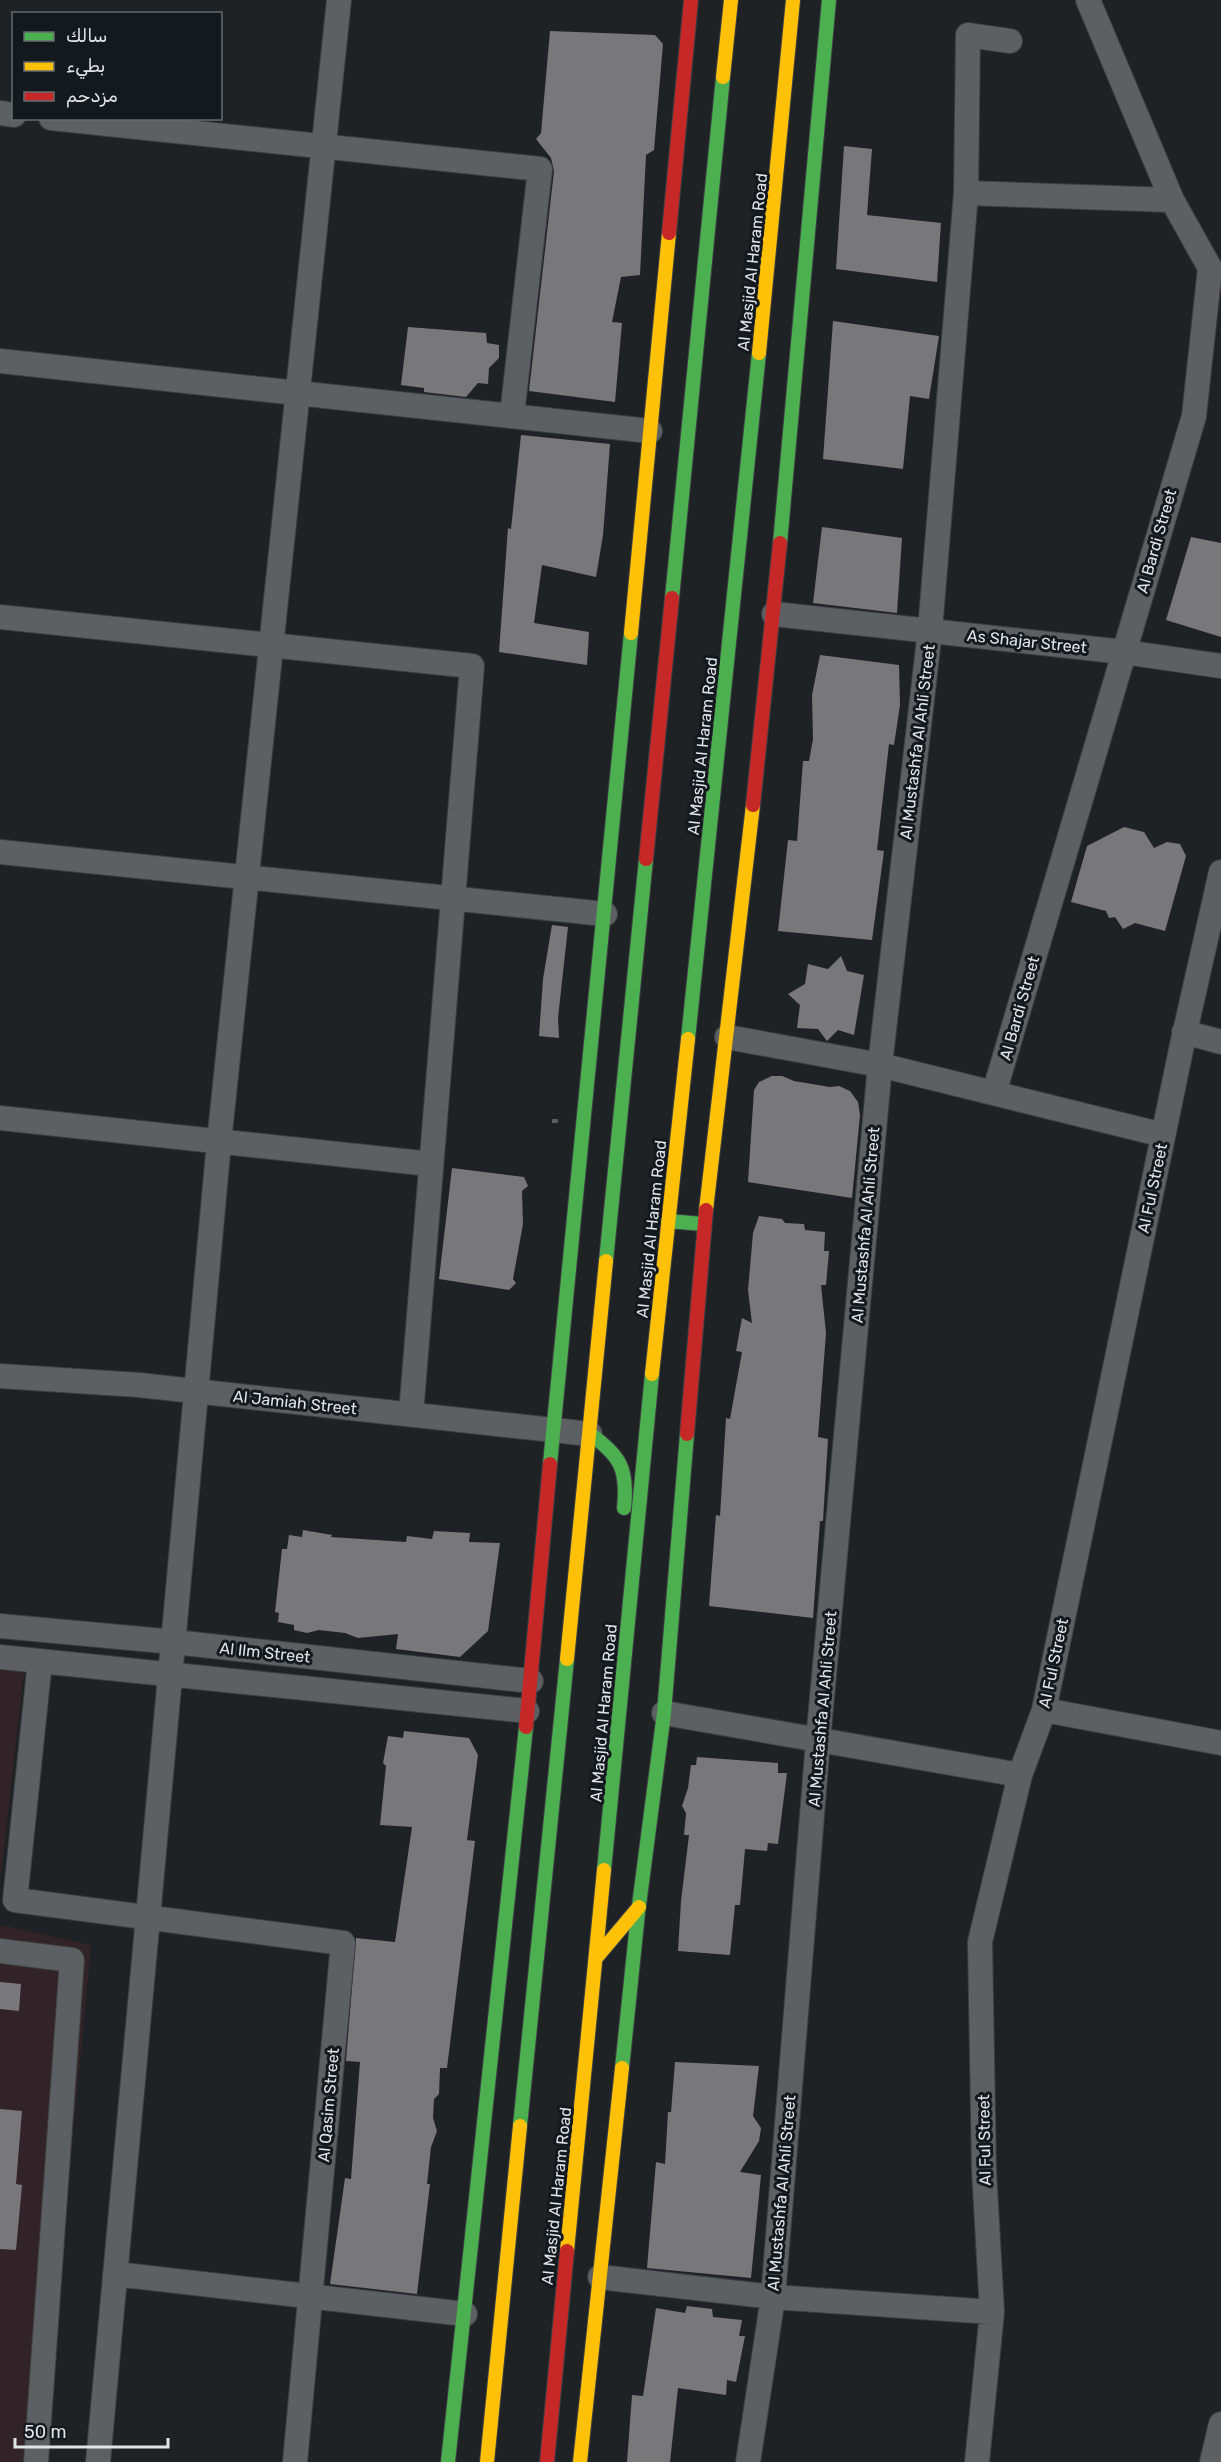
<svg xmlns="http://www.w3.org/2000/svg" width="1221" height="2462" font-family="Rubik,'Noto Sans Arabic',sans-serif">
<rect width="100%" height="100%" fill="#1f2225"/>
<path fill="#322328" d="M0 1670 24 1671 0 1882Z
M0 1925 91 1945 42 2462H0Z"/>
<path fill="#78777a" d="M550 31 655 35 663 44 654 150 646 155 640 275 621 277 612 322 622 323 615 402 529 391 554 171 551 158 536 139 541 133Z
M844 146 872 149 867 215 941 223 937 282 836 269Z
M833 321 939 336 929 399 910 396 903 469 823 459Z
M408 327 486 333 487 343 499 345V358L489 368 488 384 478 383 466 397 424 392V388L401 385Z
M521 435 610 444 603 535 596 577 542 565 534 623 589 632 587 665 499 652 508 528 511 529Z
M822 527 902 538 897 613 813 603Z
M1191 537 1221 543V637L1166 620Z
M820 655 899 665 900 705 894 745 889 744 877 850 884 851 872 940 778 931 788 840 797 841 803 761H809L813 739 812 695Z
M1124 827 1144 832 1154 848 1167 842 1180 844 1186 856 1165 931 1135 923 1123 929 1115 917 1109 918 1106 911 1071 902 1087 846Z
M552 925 568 927 558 1018 559 1038 539 1036 543 979Z
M841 956 847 971 864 975 854 1035 838 1030 827 1041 818 1029 797 1028 800 1005 788 994 805 984 808 964 828 969Z
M772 1076H782L794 1081 830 1087 839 1086 850 1091 858 1102 860 1115 852 1198 748 1182 754 1090 759 1082Z
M452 1168 524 1177 528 1186 522 1191 523 1224 513 1279 516 1283 509 1290 439 1279Z
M759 1216 782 1219 785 1223 804 1224 805 1230 825 1232 824 1251H829L826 1285H821L826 1333 818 1437 828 1439 823 1521H820L813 1618 709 1606 716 1515 720 1516 726 1418 730 1419 742 1352 736 1351 742 1318 752 1323 748 1290 753 1233Z
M303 1530 332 1535 331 1537 406 1542 407 1536 432 1539 434 1531 470 1533 469 1542 500 1543 488 1631 460 1657 396 1649 398 1634 358 1638 345 1633 319 1630 307 1633 294 1630V1625L278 1622 279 1613 275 1612 282 1549H287L289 1535 302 1537Z
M404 1731 469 1738 478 1755 467 1840 475 1841 447 2068H440L439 2094 434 2099 433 2118 437 2131 431 2147 427 2184H430L417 2294 330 2284 345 2178 351 2179 360 2062 346 2061 356 1938 395 1942 412 1827 380 1825 386 1766 383 1763 388 1736 403 1738Z
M697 1757 778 1763V1773H787L778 1844 768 1843 767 1851 745 1849 740 1905H735L730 1955 678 1951 681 1901 689 1835H684L686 1813 682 1806 688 1788 691 1765H696Z
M0 1982 21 1984 19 2011 0 2009Z
M675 2062 759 2066 753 2116 761 2128 759 2141 740 2172 761 2175 751 2278 647 2268 656 2162 665 2164 668 2112H671Z
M0 2109 22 2111 16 2184 22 2185 16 2250 0 2249Z
M687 2306 712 2309 713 2317 742 2320 739 2336H745L736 2382 727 2380 726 2395 678 2388 670 2462H627L632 2395 643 2396 656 2308 685 2313Z"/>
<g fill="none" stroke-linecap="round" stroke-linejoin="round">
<defs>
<path id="street" d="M0 113 14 115
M51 118 540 169 512 415
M966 193 968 35 1010 41
M0 361 650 431
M774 614 1124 652 1221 666
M0 617 472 666 411 1414
M0 852 605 914
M1184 1032 1221 1042
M727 1037 880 1065 1163 1135
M994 1093 1194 416 1210 268 1172 200 1088 0
M0 1118 431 1164
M0 1376 139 1385 590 1434
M0 1626 174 1642 531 1681
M0 1657 527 1711
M40 1661 15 1900 343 1943 295 2462
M1044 1710 1221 1743
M664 1713 1020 1775
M0 1951 72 1960 36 2462
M115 2274 465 2314
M600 2277 773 2297 992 2312
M98 2462 219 1142 339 0
M748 2462 773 2297 818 1741 880 1065 930 630 966 193 1172 200
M977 2462 992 2312 984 2170 980 1942 1020 1775 1044 1710 1182 1045 1221 872
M1212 2462 1221 2424"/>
<path id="fast" d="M780 543 829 0
M672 598 723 77
M688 1039 759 353
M668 1221 703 1224
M606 1261 646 859
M590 1434C621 1456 628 1470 624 1508
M550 1464 631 633
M604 1870 652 1374
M622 2068 638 1913 664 1713 687 1434
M520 2126 567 1659
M448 2462 526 1727"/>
<path id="slow" d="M723 77 731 0
M759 353 793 0
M631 633 669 233
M706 1210 753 805
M652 1374 688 1039
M567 1659 606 1261
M596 1958 639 1907
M567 2251 604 1870
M487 2462 520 2126
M580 2462 622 2068"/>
<path id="jam" d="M669 233 691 0
M753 805 780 543
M646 859 672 598
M687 1434 706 1210
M526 1727 550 1464
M547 2462 567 2251"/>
</defs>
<use href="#street" stroke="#3c3f42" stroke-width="26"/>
<use href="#fast" stroke="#3c3f42" stroke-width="16"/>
<use href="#slow" stroke="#3c3f42" stroke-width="16"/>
<use href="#jam" stroke="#3c3f42" stroke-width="16"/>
<path stroke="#5a5d5e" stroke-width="4" stroke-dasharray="6 3" stroke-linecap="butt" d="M552 1121H560"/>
<use href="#street" stroke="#5d6062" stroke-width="24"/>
<use href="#fast" stroke="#4caf50" stroke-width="14"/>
<use href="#slow" stroke="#ffc107" stroke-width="14"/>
<use href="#jam" stroke="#c62828" stroke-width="14"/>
</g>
<g text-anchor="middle" stroke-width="6" stroke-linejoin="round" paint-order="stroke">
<g font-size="16" fill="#e1e5e8" stroke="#14191e">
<text transform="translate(752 262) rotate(-84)" y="6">Al Masjid Al Haram Road</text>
<text transform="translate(1156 541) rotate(-74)" y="6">Al Bardi Street</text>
<text transform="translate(1027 641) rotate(6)" y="6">As Shajar Street</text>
<text transform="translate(917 742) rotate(-83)" y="6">Al Mustashfa Al Ahli Street</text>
<text transform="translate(702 746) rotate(-84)" y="6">Al Masjid Al Haram Road</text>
<text transform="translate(1019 1008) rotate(-74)" y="6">Al Bardi Street</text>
<text transform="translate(1152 1188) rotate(-78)" y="6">Al Ful Street</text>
<text transform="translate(865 1225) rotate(-85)" y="6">Al Mustashfa Al Ahli Street</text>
<text transform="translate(651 1229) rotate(-84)" y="6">Al Masjid Al Haram Road</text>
<text transform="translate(295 1402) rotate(6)" y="6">Al Jamiah Street</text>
<text transform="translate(265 1652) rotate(6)" y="6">Al Ilm Street</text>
<text transform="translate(1053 1663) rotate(-78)" y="6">Al Ful Street</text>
<text transform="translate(822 1709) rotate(-85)" y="6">Al Mustashfa Al Ahli Street</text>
<text transform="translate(603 1713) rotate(-85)" y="6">Al Masjid Al Haram Road</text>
<text transform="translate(328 2105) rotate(-85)" y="6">Al Qasim Street</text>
<text transform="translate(984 2140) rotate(-91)" y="6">Al Ful Street</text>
<text transform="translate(781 2193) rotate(-85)" y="6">Al Mustashfa Al Ahli Street</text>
<text transform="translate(556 2196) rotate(-84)" y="6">Al Masjid Al Haram Road</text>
</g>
</g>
<rect x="12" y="12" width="210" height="108" fill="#14191e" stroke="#666b6f" stroke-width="1.5"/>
<rect x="24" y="32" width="30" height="9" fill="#4caf50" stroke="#666b6f" stroke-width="1.5"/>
<text x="66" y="42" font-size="18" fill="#e1e5e8">سالك</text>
<rect x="24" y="62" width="30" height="9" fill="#ffc107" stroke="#666b6f" stroke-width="1.5"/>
<text x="66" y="72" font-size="18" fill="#e1e5e8">بطيء</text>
<rect x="24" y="92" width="30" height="9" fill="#c62828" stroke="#666b6f" stroke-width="1.5"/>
<text x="66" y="102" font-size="18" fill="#e1e5e8">مزدحم</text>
<path d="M15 2438v9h153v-9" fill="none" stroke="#e1e5e8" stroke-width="3"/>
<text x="24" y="2438" font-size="18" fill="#e1e5e8" stroke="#14191e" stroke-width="4.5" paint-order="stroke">50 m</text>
</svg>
